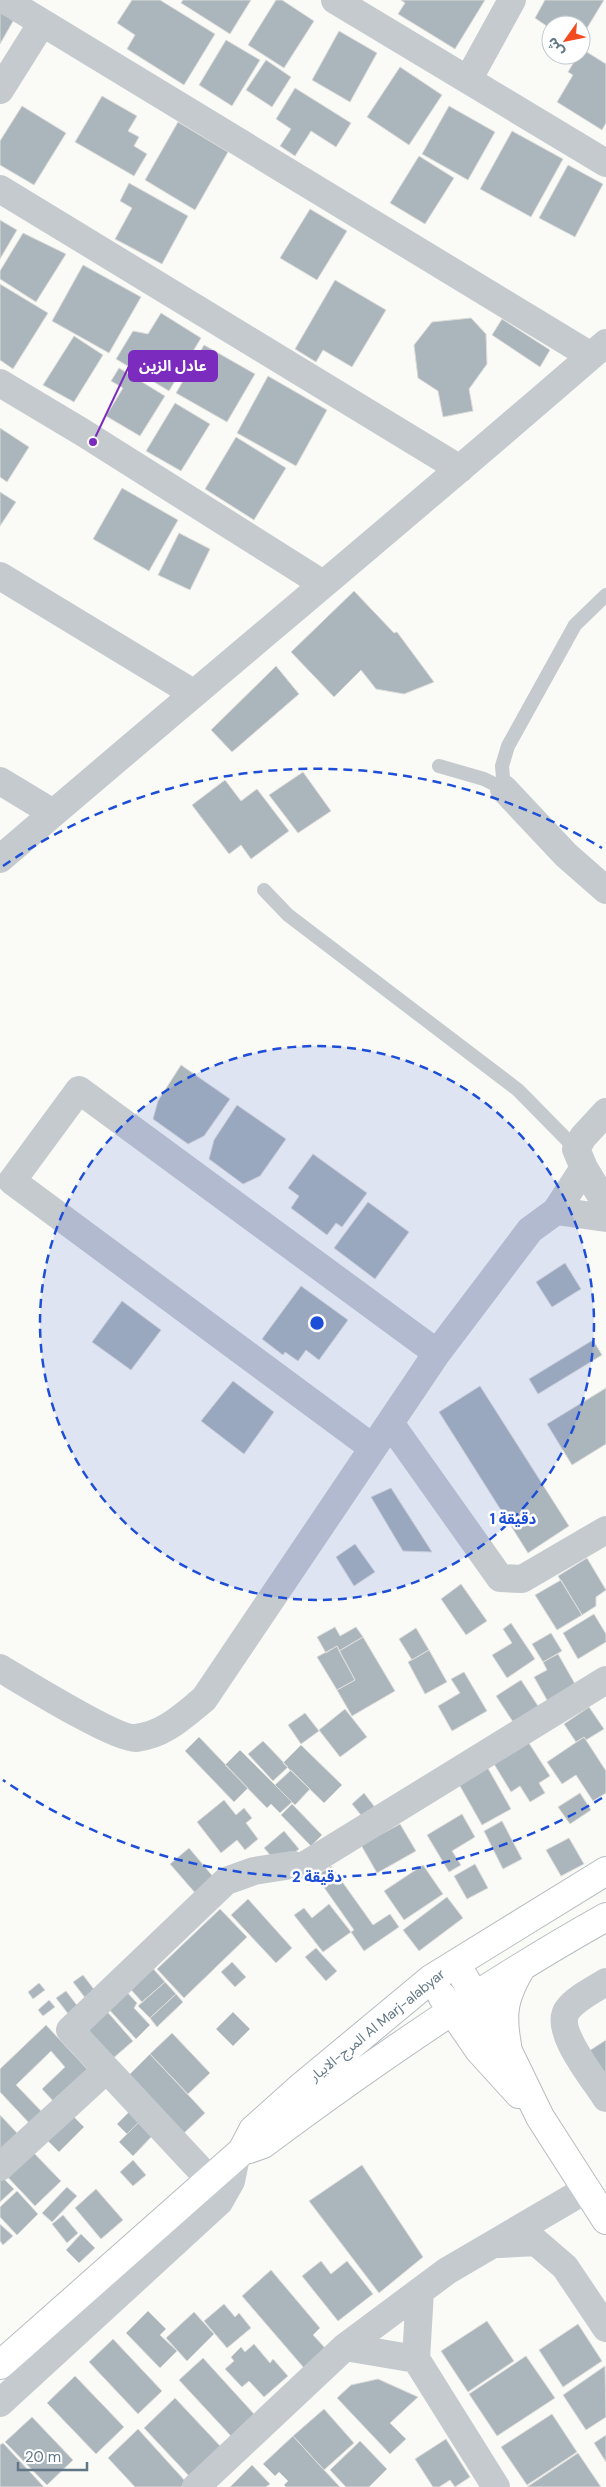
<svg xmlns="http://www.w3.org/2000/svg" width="606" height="2487" font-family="'DM Sans','Noto Sans Arabic',sans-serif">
<rect width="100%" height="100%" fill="#fafaf7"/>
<path fill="#abb5bc" stroke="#dcdcd9" d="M132 0H160L215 34 184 85 127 49 135 35 117 23Z
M183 0H251L230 34 181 3Z
M276 0H282L314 21 284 68 248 45Z
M401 0H485L455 49 398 14 405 3Z
M545 0H604L581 38V25H551V29L535 18Z
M0 7 16 16 0 44Z
M339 31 377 53 350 102 312 80Z
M226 40 260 60 232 106 199 85Z
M582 49 606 64V123L602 130 557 102 573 75 568 72 578 55H581Z
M266 60 291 77 272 107 246 90Z
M400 67 442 95 409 145 367 117Z
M295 88 351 123 336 147 311 131 295 156 280 146 291 129 276 119Z
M102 96 137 116 128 131 139 137 134 146 147 154 134 176 75 142Z
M22 106 66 133 34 185 0 165V141Z
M449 106 495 132 468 180 422 154Z
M178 122 228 152 195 210 145 180Z
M512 131 563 159 531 217 480 189Z
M419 156 454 178 425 224 390 203Z
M568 165 603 184 575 237 539 218Z
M129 183 188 216 162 264 115 239 132 208 120 201Z
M310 209 347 231 317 280 280 258Z
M0 220 17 230 0 259Z
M23 233 66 254 36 302 0 279V271Z
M83 265 141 297 109 353 52 321Z
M335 280 386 310 352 367 323 350 316 362 295 349Z
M0 284 48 313 13 369 0 360Z
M161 313 201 338 169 391 116 359 133 331 148 334Z
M471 318 486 334 487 364 469 389 473 411 443 417 438 391 418 378 414 345 432 322Z
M502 319 550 350 540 367 492 335Z
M74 336 103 355 74 402 43 385Z
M204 345 255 374 227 422 176 393Z
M119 368 165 396 140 436 106 416 123 388 111 381Z
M268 376 327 410 296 466 237 433Z
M175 403 210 424 181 471 146 451Z
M0 428 29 447 7 482 0 477Z
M236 437 286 468 254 520 205 489Z
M122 488 178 520 149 571 93 539Z
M0 492 16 502 0 526Z
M179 533 210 549 190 590 158 575Z
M354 591 394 633 397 632 434 682 404 694 376 689 361 670 334 697 291 652Z
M276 666 299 694 232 752 211 730Z
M303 772 331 811 298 833 269 795Z
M225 780 241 801 257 789 289 831 251 859 241 845 229 854 192 805Z
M181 1065 230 1099 204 1136 188 1144 153 1119 158 1101Z
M237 1105 286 1139 260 1176 243 1184 209 1159 214 1140Z
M313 1154 367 1193 342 1227 336 1223 327 1235 291 1208 299 1196 288 1188Z
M368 1202 409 1232 375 1279 334 1248Z
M565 1263 581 1289 552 1307 536 1282Z
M301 1286 348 1320 319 1360 306 1350 298 1361 285 1352 283 1355 262 1339Z
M122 1301 161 1330 131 1370 92 1342Z
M593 1340 602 1355 538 1394 529 1379Z
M233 1381 274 1412 244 1454 201 1421Z
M480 1386 569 1526 528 1553 439 1412Z
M606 1388V1444L572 1465 547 1424Z
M391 1488 432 1552 403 1551 371 1497Z
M355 1544 375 1572 354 1586 336 1557Z
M587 1558 606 1590 596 1597V1606L582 1615 558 1576Z
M561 1580 582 1615 557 1630 535 1595Z
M461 1584 487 1621 466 1635 441 1599Z
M594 1614 606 1634V1642L578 1659 563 1633Z
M511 1623 535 1659 507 1678 492 1655 512 1643 503 1629Z
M335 1627 340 1636 356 1627 363 1637 339 1651 337 1646 326 1653 317 1637Z
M416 1628 429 1650 412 1660 399 1639Z
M551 1633 562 1651 543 1662 532 1644Z
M363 1637 395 1691 352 1716 337 1690 355 1680 339 1651Z
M337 1646 355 1680 337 1690 317 1657Z
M429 1650 447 1682 425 1694 408 1662Z
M558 1654 579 1691 551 1707 534 1677 547 1670 543 1662Z
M464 1672 487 1711 452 1731 438 1706 460 1693 451 1679Z
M521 1680 540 1709 515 1725 496 1696Z
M589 1707 604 1729 586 1740 584 1737 576 1742 564 1724Z
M345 1709 367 1737 340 1757 319 1730Z
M305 1713 319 1731 301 1744 288 1725Z
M199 1737 248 1788 234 1802 185 1751Z
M525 1737 550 1776 539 1783 545 1793 530 1802 520 1786 511 1792 491 1759Z
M584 1737 606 1771V1793L593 1801 576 1775 562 1784 547 1762Z
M263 1741 288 1767 273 1781 248 1754Z
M301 1745 342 1785 324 1803 283 1763Z
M240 1750 292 1802 280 1813 271 1804 267 1808 225 1765Z
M485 1763 511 1809 482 1825 456 1779Z
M291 1770 310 1789 295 1805 275 1785Z
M364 1793 377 1810 365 1820 352 1804Z
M580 1793 591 1810 570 1824 558 1807Z
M224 1800 236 1815 244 1808 252 1818 246 1823 258 1839 245 1850 237 1840 221 1853 197 1822Z
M292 1804 322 1835 311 1846 281 1815Z
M462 1814 475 1837 452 1851 461 1865 449 1872 427 1835Z
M502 1821 522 1859 503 1869 484 1831Z
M400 1824 416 1851 377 1873 361 1845Z
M284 1831 299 1849 279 1865 264 1848Z
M569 1838 584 1864 561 1876 546 1850Z
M189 1848 215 1879 197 1895 170 1864Z
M475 1864 488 1888 467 1899 454 1876Z
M423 1865 443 1894 404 1920 384 1891Z
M331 1866 373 1925 390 1914 399 1927 364 1951 351 1932 354 1930 316 1876Z
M447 1897 463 1918 419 1951 403 1930Z
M248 1899 292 1948 276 1963 231 1915Z
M329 1904 351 1932 323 1952 294 1915 304 1908 312 1918Z
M220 1909 247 1937 184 1998 157 1969Z
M316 1948 337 1971 326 1981 305 1957Z
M232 1962 246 1977 235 1987 221 1972Z
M149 1964 165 1982 142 2002 126 1984Z
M83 1975 96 1992 86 1999 73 1982Z
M165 1982 176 1994 150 2018 138 2006Z
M39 1983 45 1990 33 1999 28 1992Z
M123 1988 137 2003 134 2008 150 2025 136 2039 105 2005Z
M66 1991 79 2008 69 2015 56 1998Z
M176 1994 183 2002 157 2027 150 2018Z
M49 2000 55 2007 43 2016 38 2010Z
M104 2008 133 2041 111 2060 83 2028Z
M233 2012 250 2029 233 2046 216 2029Z
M46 2025 89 2071 55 2103 42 2089 65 2067 51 2051 16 2085 44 2114 32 2126 0 2092V2069Z
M172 2033 210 2073 188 2094 150 2054Z
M606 2040V2077L589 2051Z
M150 2054 205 2113 182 2135 128 2076Z
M67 2110 84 2127 59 2152 42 2135Z
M130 2111 140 2121 127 2134 117 2124Z
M0 2115 18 2134 0 2151Z
M140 2121 154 2134 133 2156 119 2142Z
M29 2148 61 2181 35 2206 2 2171Z
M133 2160 146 2175 133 2186 120 2172Z
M362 2165 423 2257 379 2293 309 2201Z
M1 2176 14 2189 0 2202V2177Z
M67 2187 77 2196 52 2222 42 2213Z
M96 2189 123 2220 101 2239 75 2208Z
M17 2191 38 2214 17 2235 0 2217V2207Z
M63 2215 78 2233 67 2243 52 2224Z
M0 2224 13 2236 3 2245 0 2241Z
M81 2234 95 2248 79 2263 66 2250Z
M321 2261 331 2274 347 2261 373 2294 338 2321 302 2276Z
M271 2270 320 2328 313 2335 326 2349 304 2368 242 2296Z
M224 2304 235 2317 239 2313 251 2328 227 2348 204 2321Z
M148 2311 166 2329 160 2335 177 2351 160 2368 126 2333Z
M194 2312 214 2334 187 2361 166 2338Z
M487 2321 514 2361 468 2392 441 2351Z
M578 2324 602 2361 563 2387 539 2350Z
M113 2339 162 2391 138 2414 89 2362Z
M254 2344 270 2363 273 2359 288 2376 264 2397 249 2381 242 2387 225 2369 234 2361 231 2357 241 2347 245 2352Z
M526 2356 555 2398 497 2436 469 2394Z
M203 2358 254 2414 231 2436 179 2380Z
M605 2366 606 2417 586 2430 563 2395Z
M75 2376 124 2427 96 2454 47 2403Z
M378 2379 418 2397 390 2423 406 2439 390 2454 337 2398 351 2385Z
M175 2398 222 2448 191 2478 144 2428Z
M324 2409 354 2443 324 2470 293 2436Z
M552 2414 577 2452 527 2485 501 2447Z
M32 2417 73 2460 47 2485 5 2442Z
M138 2429 186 2482 181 2487H135L108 2458Z
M606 2435V2462L594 2443Z
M293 2436 324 2470 340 2487H286L284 2485 288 2481 279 2472 275 2476 263 2464Z
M446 2439 470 2477 455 2487 450 2480 439 2487H433L415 2459Z
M360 2441 387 2469 369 2487H346L330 2470Z
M3 2443 44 2487H0V2445Z
M578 2453 601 2487H527Z
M252 2465 270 2484 266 2487H230Z"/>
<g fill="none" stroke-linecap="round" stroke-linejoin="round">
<defs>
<path id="primary" d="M456 1964 508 2051 540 2117 606 2220
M442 1996 479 2050 519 2094
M507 2045C501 2012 504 1997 521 1968
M249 2149 263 2144C373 2062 486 1984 606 1917
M0 2365 242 2151 253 2130 301 2087 431 1979 606 1871"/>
</defs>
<use href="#primary" stroke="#b6bcc0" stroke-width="30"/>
<path stroke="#c5cace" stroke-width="14" d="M439 766 484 779 504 789
M504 789 502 766 508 746 575 625 606 595
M264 890 288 915 518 1090 576 1149"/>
<path stroke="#c5cace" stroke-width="28" d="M5 0 591 356
M335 0 606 163
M468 80 512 0
M0 90 42 23
M0 189 460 469
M0 383 82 432 323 584
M0 576 193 693
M0 781 53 813
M504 789 566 855 606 890
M0 859C201 686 406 517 606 343
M606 1112 583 1137 576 1149 584 1168 606 1204
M556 1211 606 1218
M390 1423 500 1578 522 1579 606 1530
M373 1448 12 1181 79 1090 437 1353
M0 1668C22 1681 117 1740 136 1738 164 1735 183 1716 204 1699L437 1353 530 1230 556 1211 584 1168
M606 1982C593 1990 577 1998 568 2009 552 2029 595 2080 606 2098
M0 2167 106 2070
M209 2179 70 2030 226 1881 254 1871 292 1865 302 1867 606 1680
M499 2244 536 2242 565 2267 606 2328
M345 2347 416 2359 496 2487
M416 2359 420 2291
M0 2403 219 2202 231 2181 236 2157
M196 2487 345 2347 447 2271 587 2189"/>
<use href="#primary" stroke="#fff" stroke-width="28"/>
</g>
<circle cx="317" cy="1323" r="277" fill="#1d4ed8" fill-opacity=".12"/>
<g fill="none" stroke="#1d4ed8" stroke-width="2.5" stroke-dasharray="9 6">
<circle cx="317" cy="1323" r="277"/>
<path d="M602 1798A554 554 0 0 1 3 1780M3 866A554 554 0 0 1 602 848"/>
</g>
<g text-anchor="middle" stroke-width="5" stroke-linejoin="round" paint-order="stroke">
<g font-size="14" fill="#627785" stroke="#fff">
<text transform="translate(377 2025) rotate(-39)" y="5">المرج-الابيار Al Marj-alabyar</text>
</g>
</g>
<circle cx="317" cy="1323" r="8" fill="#1d4ed8" stroke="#fff" stroke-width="2.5"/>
<g font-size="15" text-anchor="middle" font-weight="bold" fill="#1d4ed8" stroke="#fff" stroke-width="5" stroke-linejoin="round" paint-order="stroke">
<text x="513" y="1524">1 دقيقة</text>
<text x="317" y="1882">2 دقيقة</text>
</g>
<path fill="none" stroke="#7b2cbf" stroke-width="2" d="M93 442L129 366"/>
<circle fill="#7b2cbf" stroke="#fff" stroke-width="2" cx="93" cy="442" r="5"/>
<rect fill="#7b2cbf" stroke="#7b2cbf" stroke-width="2" x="129" y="351" width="88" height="30" rx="5"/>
<g font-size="15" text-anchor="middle" font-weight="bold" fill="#fff">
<text x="173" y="371">عادل الزين</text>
</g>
<g transform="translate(566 40) rotate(237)"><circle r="24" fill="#ffffff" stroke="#c0c9ce"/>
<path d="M0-4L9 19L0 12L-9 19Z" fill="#f24b1f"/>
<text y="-8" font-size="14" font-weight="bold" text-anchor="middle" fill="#627785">ش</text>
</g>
<path d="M18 2462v8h69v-8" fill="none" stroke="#627785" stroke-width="2.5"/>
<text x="25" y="2462" font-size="15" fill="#627785" stroke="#ffffff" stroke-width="4" paint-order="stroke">20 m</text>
</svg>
